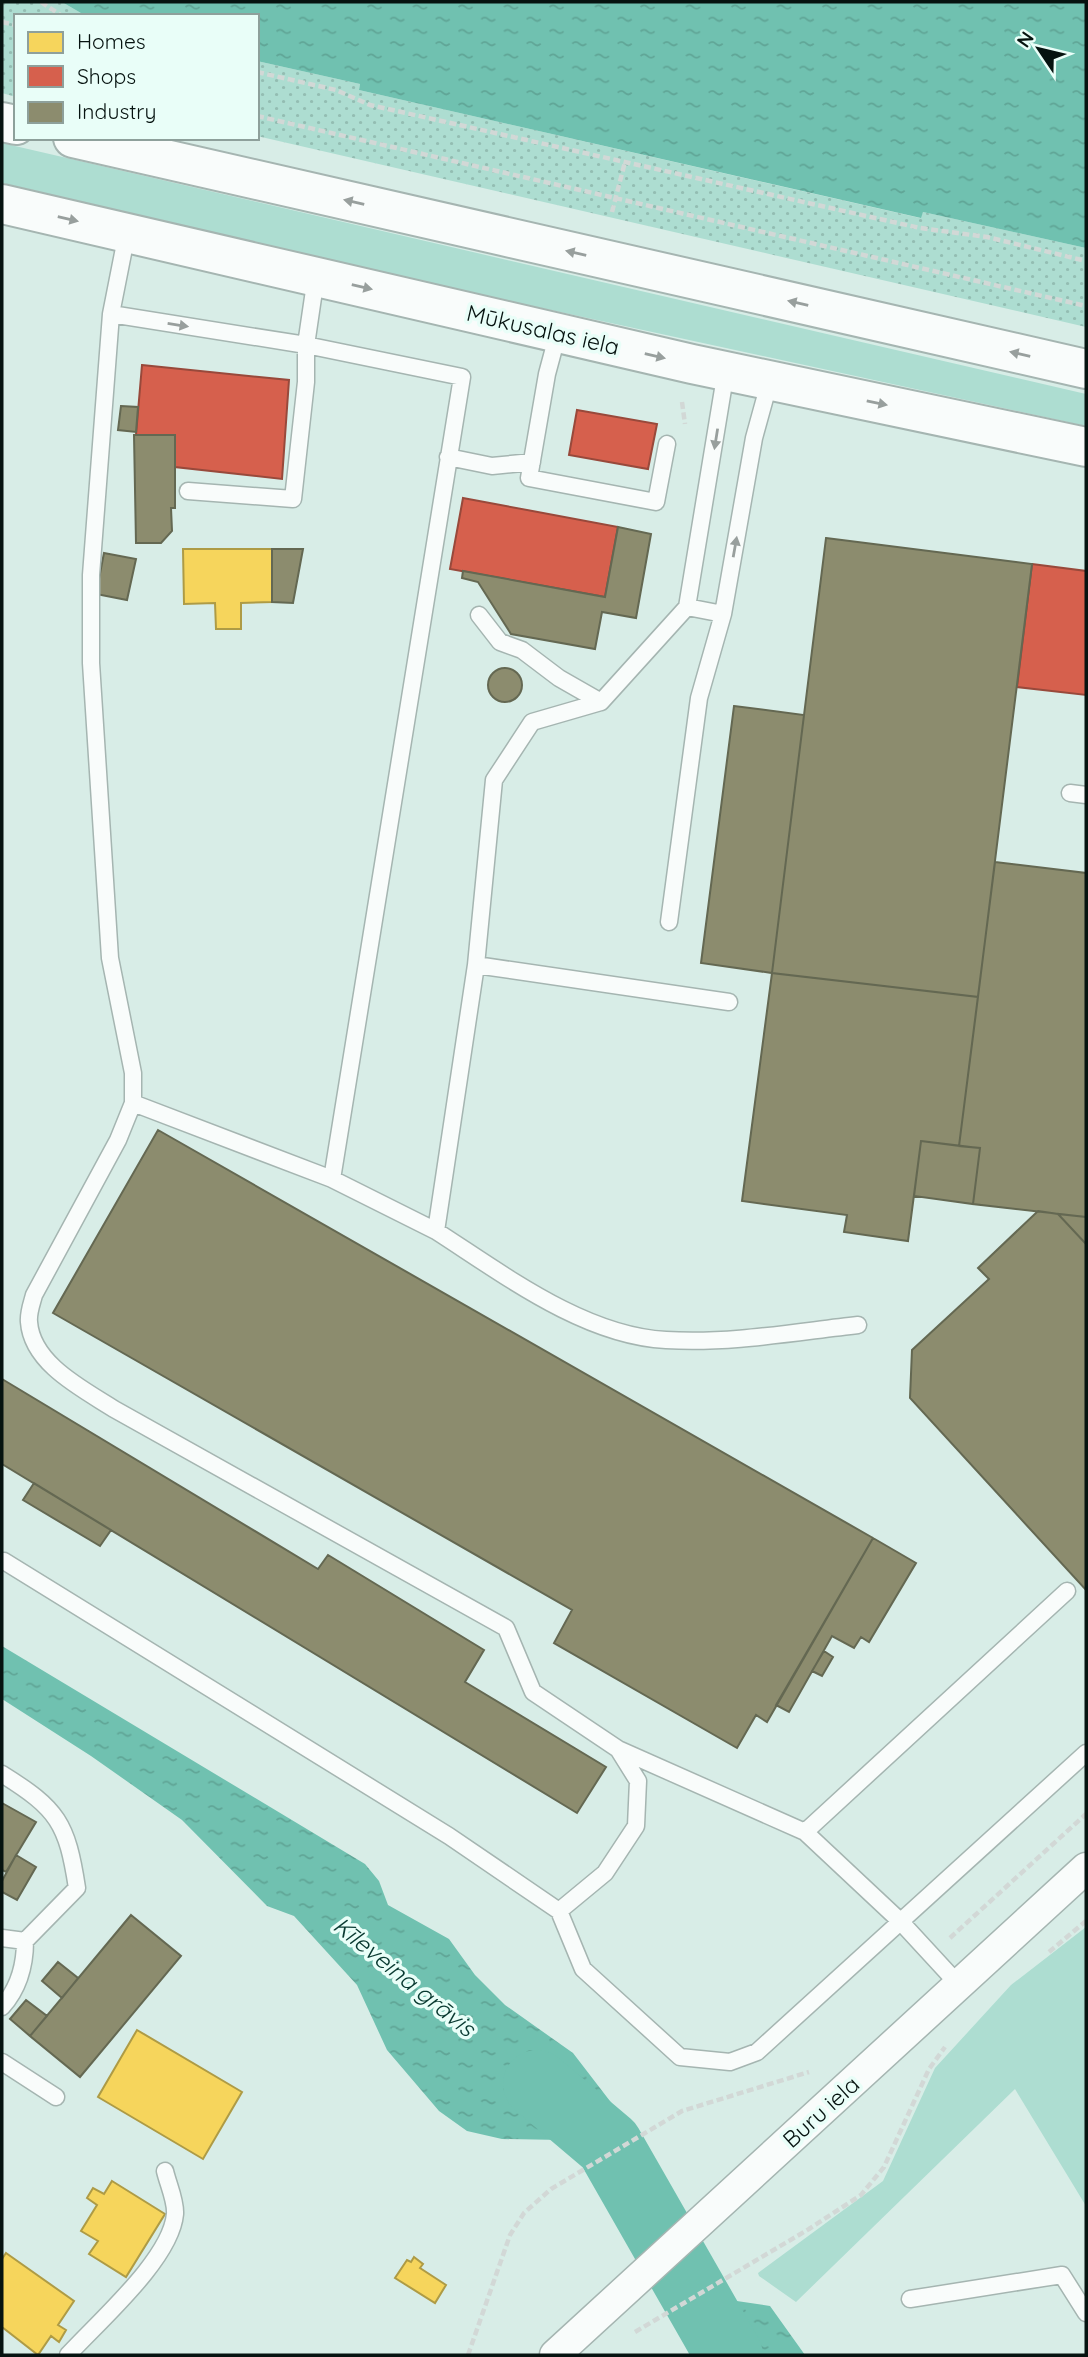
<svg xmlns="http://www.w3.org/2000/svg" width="1088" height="2357" font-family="Quicksand,sans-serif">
<defs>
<pattern id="park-dots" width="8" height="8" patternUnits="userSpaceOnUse" patternTransform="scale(1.75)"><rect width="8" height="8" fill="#adddd1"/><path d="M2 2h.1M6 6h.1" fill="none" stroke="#93bdb2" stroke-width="1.8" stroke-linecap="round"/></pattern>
<pattern id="water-ripples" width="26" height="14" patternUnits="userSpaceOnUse" patternTransform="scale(1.75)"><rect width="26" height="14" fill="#70c1b0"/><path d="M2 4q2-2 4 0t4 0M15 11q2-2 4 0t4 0" fill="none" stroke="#60a596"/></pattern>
</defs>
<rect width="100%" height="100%" fill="#d8ede7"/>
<path fill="#adddd1" d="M2 143 1086 394V426L500 299 2 183Z
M1086 1927V2206L1015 2089 796 2302 759 2276 758 2273 883 2181 935 2068 1011 1985Z"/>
<path fill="url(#park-dots)" d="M2 2H62L86 16H16V97L2 93Z
M257 61 360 84 359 90 920 218 923 212 1086 248V327L257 136Z"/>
<path fill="url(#water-ripples)" d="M62 2H1086V248L923 212 921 218 359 90 360 84 257 61V16H86Z
M2 1646 365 1864 379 1881 388 1905 449 1939 475 1975 505 2005 573 2053 633 2131 592 2155 562 2140 502 2139 467 2131 439 2111 387 2050 357 1985 294 1916 267 1906 182 1820 91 1756 2 1699Z
M723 2290 730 2300 770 2306 805 2355H690L679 2332 682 2314Z"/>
<path fill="#d8ede7" d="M636 2129 635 2134 594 2158H588Z
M721 2287 726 2288 678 2317 680 2312Z"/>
<path fill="#f6d55c" stroke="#ae9b45" stroke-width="2" d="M183 549H272V602L241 603V629H216L215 603 184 604Z
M137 2030 242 2092 203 2159 98 2097Z
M112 2181 165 2214 126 2277 89 2254 98 2241 81 2231 97 2205 87 2198 93 2188 104 2194Z
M6 2253 74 2301 58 2325 66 2330 59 2342 51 2336 38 2355 2 2327V2259Z
M414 2257 423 2264 420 2268 446 2285 435 2303 395 2278 407 2260 411 2262Z"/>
<path fill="#d6604d" stroke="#98493b" stroke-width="2" d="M142 365 289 380 282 479 175 467V435H136Z
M577 410 657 424 648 469 569 455Z
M463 498 618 527 605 597 450 569Z
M1032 564 1086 571V695L1017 687Z"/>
<path fill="#8c8c6e" stroke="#646852" stroke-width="2" d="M121 406 138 407 136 432 118 430Z
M134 435H175V508H171L172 531 161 543H136Z
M618 527 651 534 636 618 602 612 595 649 511 634 478 582 462 578 463 571 605 597Z
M826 538 1032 564 978 997 772 973Z
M272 549H303L293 603 272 602Z
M104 553 136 559 127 600 96 594Z
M488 685a17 17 0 1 1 34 0a17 17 0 1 1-34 0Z
M734 706 804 715 772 973 701 963Z
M995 862 1086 873V1217L973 1204 980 1148 959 1146Z
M772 973 978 997 959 1146 921 1141 908 1241 844 1232 847 1215 742 1201Z
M158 1130 873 1538 767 1722 756 1715 737 1748 554 1643 572 1610 53 1313Z
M921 1141 980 1148 973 1204 914 1196Z
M1038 1211 1058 1214 1086 1244V1590L910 1398 912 1350 989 1279 978 1268Z
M1058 1214 1086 1217V1244Z
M2 1379 318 1569 328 1555 484 1650 465 1682 606 1767 577 1813 2 1464Z
M34 1483 111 1530 100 1546 23 1500Z
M873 1538 916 1563 869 1642 861 1637 854 1648 832 1636 789 1712 776 1705Z
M824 1651 833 1657 822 1676 812 1671Z
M2 1803 36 1822 6 1872 2 1870Z
M16 1855 36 1867 17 1900 2 1892V1881Z
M131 1915 181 1956 80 2077 30 2036Z
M58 1962 78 1978 62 1998 42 1981Z
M26 2000 47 2016 30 2036 10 2019Z"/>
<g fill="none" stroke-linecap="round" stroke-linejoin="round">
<path stroke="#70c1b0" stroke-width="68" d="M537 2084 609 2145 729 2355"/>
<defs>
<path id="service" d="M127 233 111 314 91 575V663L110 958 133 1073V1103L118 1140 34 1295C32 1303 28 1313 29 1322 32 1364 83 1389 114 1409L506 1628 533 1692 618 1749 638 1781 636 1826 605 1873 559 1911
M111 314 306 345 316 277
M558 333 547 374 529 478 656 502 667 444
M448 457 492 466 532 462
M188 491 293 499 306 382V345L462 377 332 1179
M687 607 726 371
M723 614 687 607 601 702 532 722 494 780 476 965 436 1231C503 1274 584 1336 666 1340 730 1344 795 1332 858 1325
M479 615 500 642 522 650 559 678 601 702
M1070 793 1086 795
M669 922 699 698 723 614 754 438 770 380
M476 965 729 1002
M133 1103 332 1179 436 1231
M4 1561 449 1836 559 1911 583 1969 680 2057 730 2062 757 2052 1086 1753
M618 1749 805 1832 1067 1591
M2 1774C58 1809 67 1823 77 1888L25 1941
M805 1832 900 1921 959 1985
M2 1938 25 1941C25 1966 19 1988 2 2007
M2 2062 56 2097
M910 2299 1062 2275 1086 2313
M68 2355C99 2321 171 2259 175 2214 176 2201 168 2184 165 2171"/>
<path id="minor" d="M555 2355 1086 1868"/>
<path id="secondary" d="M2 122 16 125
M73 138 1086 369
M2 204 692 364 1086 447"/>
</defs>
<use href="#service" stroke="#a5b5b1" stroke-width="19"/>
<use href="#minor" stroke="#a5b5b1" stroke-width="33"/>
<use href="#secondary" stroke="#a5b5b1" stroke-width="42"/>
<path stroke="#d2d8d6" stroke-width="4.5" stroke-dasharray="7 3.5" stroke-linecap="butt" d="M41 2 62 16
M2 22 16 25
M257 72 336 90 370 105 920 228 987 237 1086 261
M257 116 1086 306
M612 212 625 162
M682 402 685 424
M950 1938 1086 1814
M1049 1952 1086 1921
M635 2332 809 2229 861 2195 884 2167 929 2069 945 2047
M468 2355 510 2235 524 2213 551 2189 682 2111 809 2072"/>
<use href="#service" stroke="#f9fcfb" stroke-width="16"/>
<use href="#minor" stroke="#f9fcfb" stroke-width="30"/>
<use href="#secondary" stroke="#f9fcfb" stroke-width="38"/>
</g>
<defs><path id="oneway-solid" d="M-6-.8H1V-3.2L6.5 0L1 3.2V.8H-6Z" transform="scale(1.75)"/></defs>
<g fill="#989f9d">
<use href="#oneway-solid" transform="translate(354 202) rotate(-167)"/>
<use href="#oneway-solid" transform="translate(68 219) rotate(13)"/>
<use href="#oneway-solid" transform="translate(576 253) rotate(-167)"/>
<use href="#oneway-solid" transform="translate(362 287) rotate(13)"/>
<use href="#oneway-solid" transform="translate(798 303) rotate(-167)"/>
<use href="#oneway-solid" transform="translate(178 325) rotate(9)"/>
<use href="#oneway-solid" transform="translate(1020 354) rotate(-167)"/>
<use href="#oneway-solid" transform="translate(655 356) rotate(13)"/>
<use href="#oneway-solid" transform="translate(877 403) rotate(12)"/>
<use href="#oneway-solid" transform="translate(716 439) rotate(99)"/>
<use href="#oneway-solid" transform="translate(735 547) rotate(-80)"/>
</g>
<g text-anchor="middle" stroke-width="7" stroke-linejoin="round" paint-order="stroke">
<g font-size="23" fill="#061310" stroke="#e9fef8">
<text transform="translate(543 330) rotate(13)" y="8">Mūkusalas iela</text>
<text transform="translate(821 2112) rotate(-42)" y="8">Buru iela</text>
</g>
<g font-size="24" font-style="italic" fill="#083930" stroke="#e9fef8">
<text transform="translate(404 1977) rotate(39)" y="8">Kīleveina grāvis</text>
</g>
</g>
<rect width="1088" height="2357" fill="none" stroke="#061310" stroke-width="7"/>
<rect x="14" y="14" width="245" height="126" fill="#e9fef8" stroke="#8ea09b" stroke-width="2"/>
<rect x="28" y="32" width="35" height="21" fill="#f6d55c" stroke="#8ea09b" stroke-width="2"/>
<text x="77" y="49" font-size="21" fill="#061310">Homes</text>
<rect x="28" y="66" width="35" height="21" fill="#d6604d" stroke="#8ea09b" stroke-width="2"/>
<text x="77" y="84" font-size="21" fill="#061310">Shops</text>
<rect x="28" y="102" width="35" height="21" fill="#8c8c6e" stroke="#8ea09b" stroke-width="2"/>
<text x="77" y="119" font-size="21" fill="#061310">Industry</text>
<g transform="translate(1039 49) rotate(305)" stroke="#e9fef8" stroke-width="5" paint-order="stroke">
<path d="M0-5L12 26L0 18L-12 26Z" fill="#061310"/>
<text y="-10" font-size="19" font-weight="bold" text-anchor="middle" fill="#061310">N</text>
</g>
</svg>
